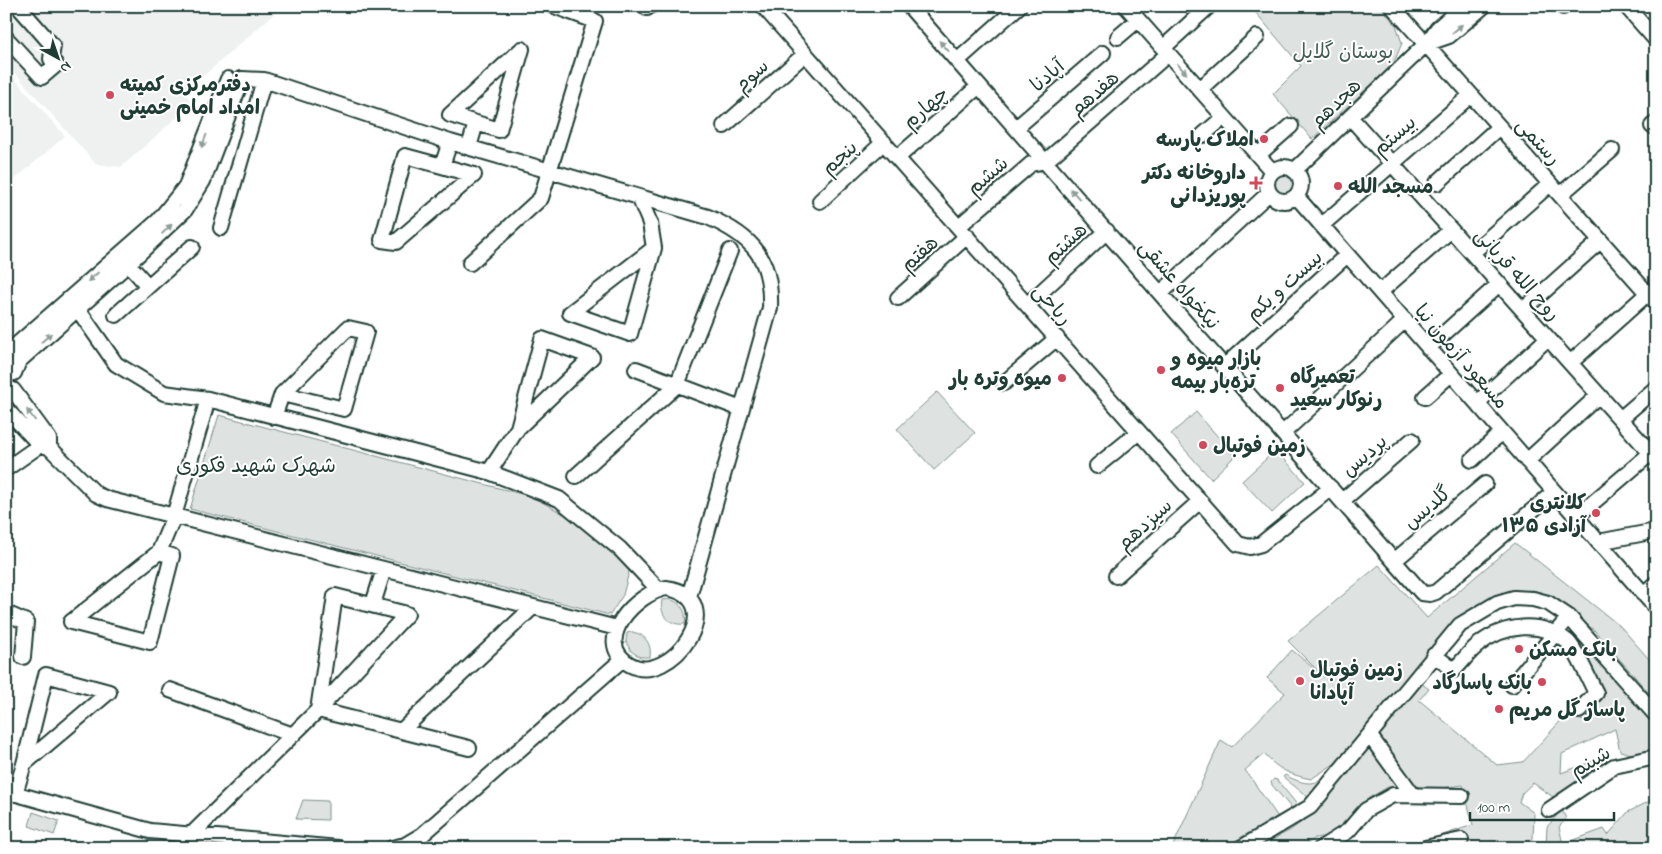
<svg xmlns="http://www.w3.org/2000/svg" width="1662" height="854" font-family="'Indie Flower','Playpen Sans Arabic',sans-serif">
<rect width="100%" height="100%" fill="#fff"/>
<filter id="ink" filterUnits="userSpaceOnUse"><feTurbulence type="fractalNoise" baseFrequency=".02" numOctaves="2"/><feDisplacementMap in="SourceGraphic" scale="10" xChannelSelector="R" yChannelSelector="G"/><feConvolveMatrix kernelMatrix="1 2 1 2 8 2 1 2 1" color-interpolation-filters="sRGB"/></filter>
<g filter="url(#ink)">
<path fill="#eef1f0" d="M6 6H283L184 93 193 103 121 167 96 164 6 63Z
M6 69 65 136 6 187Z"/>
<path fill="#dee3e2" stroke="#7e908b" d="M1250 6H1380L1396 25 1402 43 1393 65 1312 139 1273 94 1301 66Z
M1272 185a12 12 0 1 1 24 0a12 12 0 1 1-24 0Z
M937 392 975 433 934 470 897 429Z
M1196 412 1235 456 1211 479 1171 434Z
M219 415 533 497 578 522 630 568 623 595 610 615 190 509Z
M1276 450 1305 482 1272 513 1242 481Z
M1515 543 1620 626 1656 667V701L1595 631 1554 597 1533 590 1508 595 1483 602 1457 620 1361 739 1334 764 1311 779C1291 775 1278 770 1264 754L1245 770 1278 817 1222 848H1172L1221 740 1232 747 1285 693 1267 678 1292 650 1324 677 1288 641 1379 565 1427 618Z
M662 600C677 597 688 609 685 624 670 626 659 615 662 600Z
M631 632C644 633 652 643 650 657H640L631 651 626 642 627 633Z
M1572 640H1577L1656 724V752L1631 754 1620 751 1615 729 1562 754 1561 773 1602 758V768L1566 792 1553 797 1533 783 1522 793 1519 802 1534 813 1533 838 1528 845 1532 848H1513L1511 841 1491 848H1404L1473 825 1463 785 1434 789 1410 786 1388 787 1369 798 1329 836 1315 838 1303 848 1278 842 1270 848H1255L1289 831 1310 816 1421 683 1429 689 1419 700 1497 765 1523 762 1566 715 1584 721 1604 697Z
M1285 775C1300 783 1314 788 1328 775L1308 797 1283 777Z
M1274 779 1277 780 1299 807 1292 809 1272 785 1271 782Z
M1656 798V841L1645 848H1639L1632 839 1615 848H1542L1546 844 1547 827 1562 809 1566 819 1559 827 1563 844 1604 829 1608 835 1628 812Z
M303 800 328 801V820L296 819Z
M33 812 59 821 54 835 29 826Z"/>
<g fill="none" stroke-linecap="round" stroke-linejoin="round">
<defs>
<path id="minor" d="M763 6 1238 544 1250 547 1261 544 1331 488
M909 6 1422 593 1430 594 1436 592 1554 492
M1126 6 1272 171
M1392 6 1656 303
M1562 6 1563 7
M1626 6 1656 40
M647 8 650 6
M1118 37 1138 20
M6 38 42 77 56 65 51 59 53 46 18 6
M1426 44 1449 36 1484 6
M1163 48 1209 6
M522 49 499 130 450 115Z
M957 61 1019 6
M1200 89 1257 37
M1350 117 1656 459
M724 126 805 54
M1652 126 1656 123
M1016 128 1103 53
M1203 135 1224 117
M469 147 476 123
M1258 155 1291 126
M897 158 979 86
M442 166 405 156 382 240 396 242 474 175 442 166 450 142
M1267 184a17 17 0 1 1 34 0a17 17 0 1 1-34 0Z
M1294 171 1426 44 1438 28 1463 6
M1437 183 1499 127
M1560 195 1612 150
M1296 196 1656 608
M639 197 650 223 654 248 630 334 570 313 654 248
M820 201 884 142
M1322 225 1471 95
M958 227 1031 164 1046 161 1168 54
M221 228 264 80
M1472 253 1550 184
M123 258 148 286
M470 263 541 198 595 21 554 6
M1380 292 1451 230
M1161 293 1269 193
M70 298 116 364 164 393 208 399 489 472 559 499 620 549 658 589
M898 298 967 236
M1027 305 1107 231
M1523 310 1600 241
M116 315 192 247
M1428 348 1499 284
M6 354 158 221 186 186 228 79
M1570 363 1647 294
M1225 366 1347 255
M636 369 741 409
M14 373 19 361 128 264 185 210 203 181 242 79 264 80 450 142 708 217C753 237 772 258 770 308L689 597
M1004 383 1057 338
M13 390 49 439V447
M1425 397 1451 374
M1477 403 1548 338
M6 409 40 445 49 447 96 494 107 499 617 628
M274 417 282 394 348 328 366 332 344 409 282 394
M1620 419 1656 388
M1283 433 1405 320
M1472 460 1502 432
M1527 461 1599 395
M1097 466 1139 432
M6 469 46 441
M489 472 518 428 592 357 542 339 518 428
M576 476 677 385 730 251
M1342 501 1412 440
M1576 517 1651 453
M1598 542 1656 531
M159 552 172 556 150 642 71 622 159 552 174 516 208 399
M1394 561 1485 484
M1116 576 1200 501
M666 588C734 598 670 689 629 664 591 640 637 593 666 588Z
M1643 594 1656 583
M335 596 407 614 318 710Z
M373 604 384 569
M6 613 26 622 23 657
M1434 655 1454 670C1462 662 1469 652 1478 645 1504 624 1541 620 1568 642 1576 649 1590 682 1596 693L1579 711
M46 675 109 692 24 764Z
M1512 685 1569 617
M170 690 293 735
M401 731 532 608
M1370 736 1413 795
M6 791 150 831 338 848
M15 794 24 764
M1549 810 1614 766 1656 757
M191 835 318 710 469 748
M392 848 405 845 422 835 623 659
M1241 848 1310 807 1460 625 1497 603 1514 598 1533 599 1548 603 1569 617 1656 715
M1321 848 1348 831 1366 810 1393 795 1462 796
M1425 848 1461 840"/>
</defs>
<use href="#minor" stroke="#1f3d34" stroke-width="18"/>
<use href="#minor" stroke="#fff" stroke-width="14"/>
</g>
<defs><path id="oneway-solid" d="M-6-.8H1V-3.2L6.5 0L1 3.2V.8H-6Z" transform="scale(1.25)"/></defs>
<g fill="#8f9e9a">
<use href="#oneway-solid" transform="translate(1457 29) rotate(-41)"/>
<use href="#oneway-solid" transform="translate(944 46) rotate(-132)"/>
<use href="#oneway-solid" transform="translate(1182 69) rotate(48)"/>
<use href="#oneway-solid" transform="translate(204 141) rotate(111)"/>
<use href="#oneway-solid" transform="translate(1075 194) rotate(-132)"/>
<use href="#oneway-solid" transform="translate(167 229) rotate(-44)"/>
<use href="#oneway-solid" transform="translate(93 277) rotate(138)"/>
<use href="#oneway-solid" transform="translate(46 338) rotate(-41)"/>
<use href="#oneway-solid" transform="translate(31 415) rotate(-127)"/>
</g>
</g>
<g fill="#d1495b" stroke="#fff" stroke-width="2">
<circle cx="110" cy="95" r="5"/>
<circle cx="1264" cy="139" r="5"/>
<path d="M1253.5 175.5h5v5h5v5h-5v5h-5v-5h-5v-5h5z"/>
<circle cx="1338" cy="186" r="5"/>
<circle cx="1161" cy="370" r="5"/>
<circle cx="1062" cy="378" r="5"/>
<circle cx="1280" cy="388" r="5"/>
<circle cx="1203" cy="445" r="5"/>
<circle cx="1596" cy="513" r="5"/>
<circle cx="1519" cy="649" r="5"/>
<circle cx="1300" cy="681" r="5"/>
<circle cx="1542" cy="682" r="5"/>
<circle cx="1499" cy="709" r="5"/>
</g>
<g text-anchor="middle" stroke-width="4" stroke-linejoin="round" paint-order="stroke">
<g font-size="20" fill="#455e57" stroke="#fff">
<text x="1343" y="58">بوستان گلایل</text>
</g>
<g font-size="20" fill="#1f3d34" stroke="#fff">
<text transform="translate(751 75) rotate(-42)" y="7">سوم</text>
<text transform="translate(1047 75) rotate(-41)" y="7">آپادنا</text>
<text transform="translate(1094 93) rotate(-41)" y="7">هفدهم</text>
<text transform="translate(1335 103) rotate(-44)" y="7">هجدهم</text>
<text transform="translate(925 107) rotate(-41)" y="7">چهارم</text>
<text transform="translate(1394 135) rotate(-41)" y="7">بیستم</text>
<text transform="translate(1539 141) rotate(48)" y="7">رستمی</text>
<text transform="translate(839 157) rotate(-42)" y="7">پنجم</text>
<text transform="translate(987 175) rotate(-41)" y="7">ششم</text>
<text transform="translate(1065 243) rotate(-43)" y="7">هشتم</text>
<text transform="translate(919 253) rotate(-42)" y="7">هفتم</text>
<text transform="translate(1518 274) rotate(48)" y="7">روح الله قربانی</text>
<text transform="translate(1180 284) rotate(49)" y="7">نیکخواه عشقی</text>
<text transform="translate(1284 285) rotate(-42)" y="7">بیست و یکم</text>
<text transform="translate(1053 304) rotate(49)" y="7">ریاحی</text>
<text transform="translate(1462 356) rotate(49)" y="7">مسعود آزمون نیا</text>
<text transform="translate(1364 455) rotate(-41)" y="7">پردیس</text>
<text transform="translate(1427 507) rotate(-40)" y="7">گلدیس</text>
<text transform="translate(1144 524) rotate(-42)" y="7">سیزدهم</text>
<text transform="translate(1590 761) rotate(-30)" y="7">شبنم</text>
</g>
<g font-size="20" font-weight="bold" fill="#1f3d34" stroke="#fff" text-anchor="start">
<text x="120" y="91">دفترمرکزی کمیته<tspan x="120" dy="23">امداد امام خمینی</tspan></text>
<text x="1254" y="146" text-anchor="end">املاک پارسه</text>
<text x="1246" y="179" text-anchor="end">داروخانه دکتر<tspan x="1246" dy="23">پوریزدانی</tspan></text>
<text x="1348" y="193">مسجد الله</text>
<text x="1171" y="365">بازار میوه و<tspan x="1171" dy="23">تره‌بار بیمه</tspan></text>
<text x="1290" y="383">تعمیرگاه<tspan x="1290" dy="23">رنوکار سعید</tspan></text>
<text x="1052" y="385" text-anchor="end">میوه وتره بار</text>
<text x="1213" y="452">زمین فوتبال</text>
<text x="1586" y="509" text-anchor="end">کلانتری<tspan x="1586" dy="23">۱۳۵ آزادی</tspan></text>
<text x="1529" y="656">بانک مسکن</text>
<text x="1310" y="676">زمین فوتبال<tspan x="1310" dy="23">آپادانا</tspan></text>
<text x="1532" y="689" text-anchor="end">بانک پاسارگاد</text>
<text x="1509" y="716">پاساژ گل مریم</text>
</g>
<g font-size="21" fill="#1f3d34" stroke="#fff">
<text x="256" y="472">شهرک شهید فکوری</text>
</g>
</g>
<rect width="1662" height="854" fill="none" stroke="#fff" stroke-width="25"/>
<rect x="12" y="12" width="1637" height="829" fill="none" stroke="#1f3d34" stroke-width="2" filter="url(#ink)"/>
<g transform="translate(58 58) rotate(140)" stroke="#ffffff" stroke-width="4" paint-order="stroke">
<path d="M0-4L9 19L0 12L-9 19Z" fill="#1f3d34"/>
<text y="-8" font-size="14" font-weight="bold" text-anchor="middle" fill="#1f3d34">N</text>
</g>
<path d="M1470 812v8h144v-8" fill="none" stroke="#1f3d34" stroke-width="2.5"/>
<text x="1477" y="812" font-size="15" fill="#1f3d34" stroke="#ffffff" stroke-width="4" paint-order="stroke">100 m</text>
</svg>
